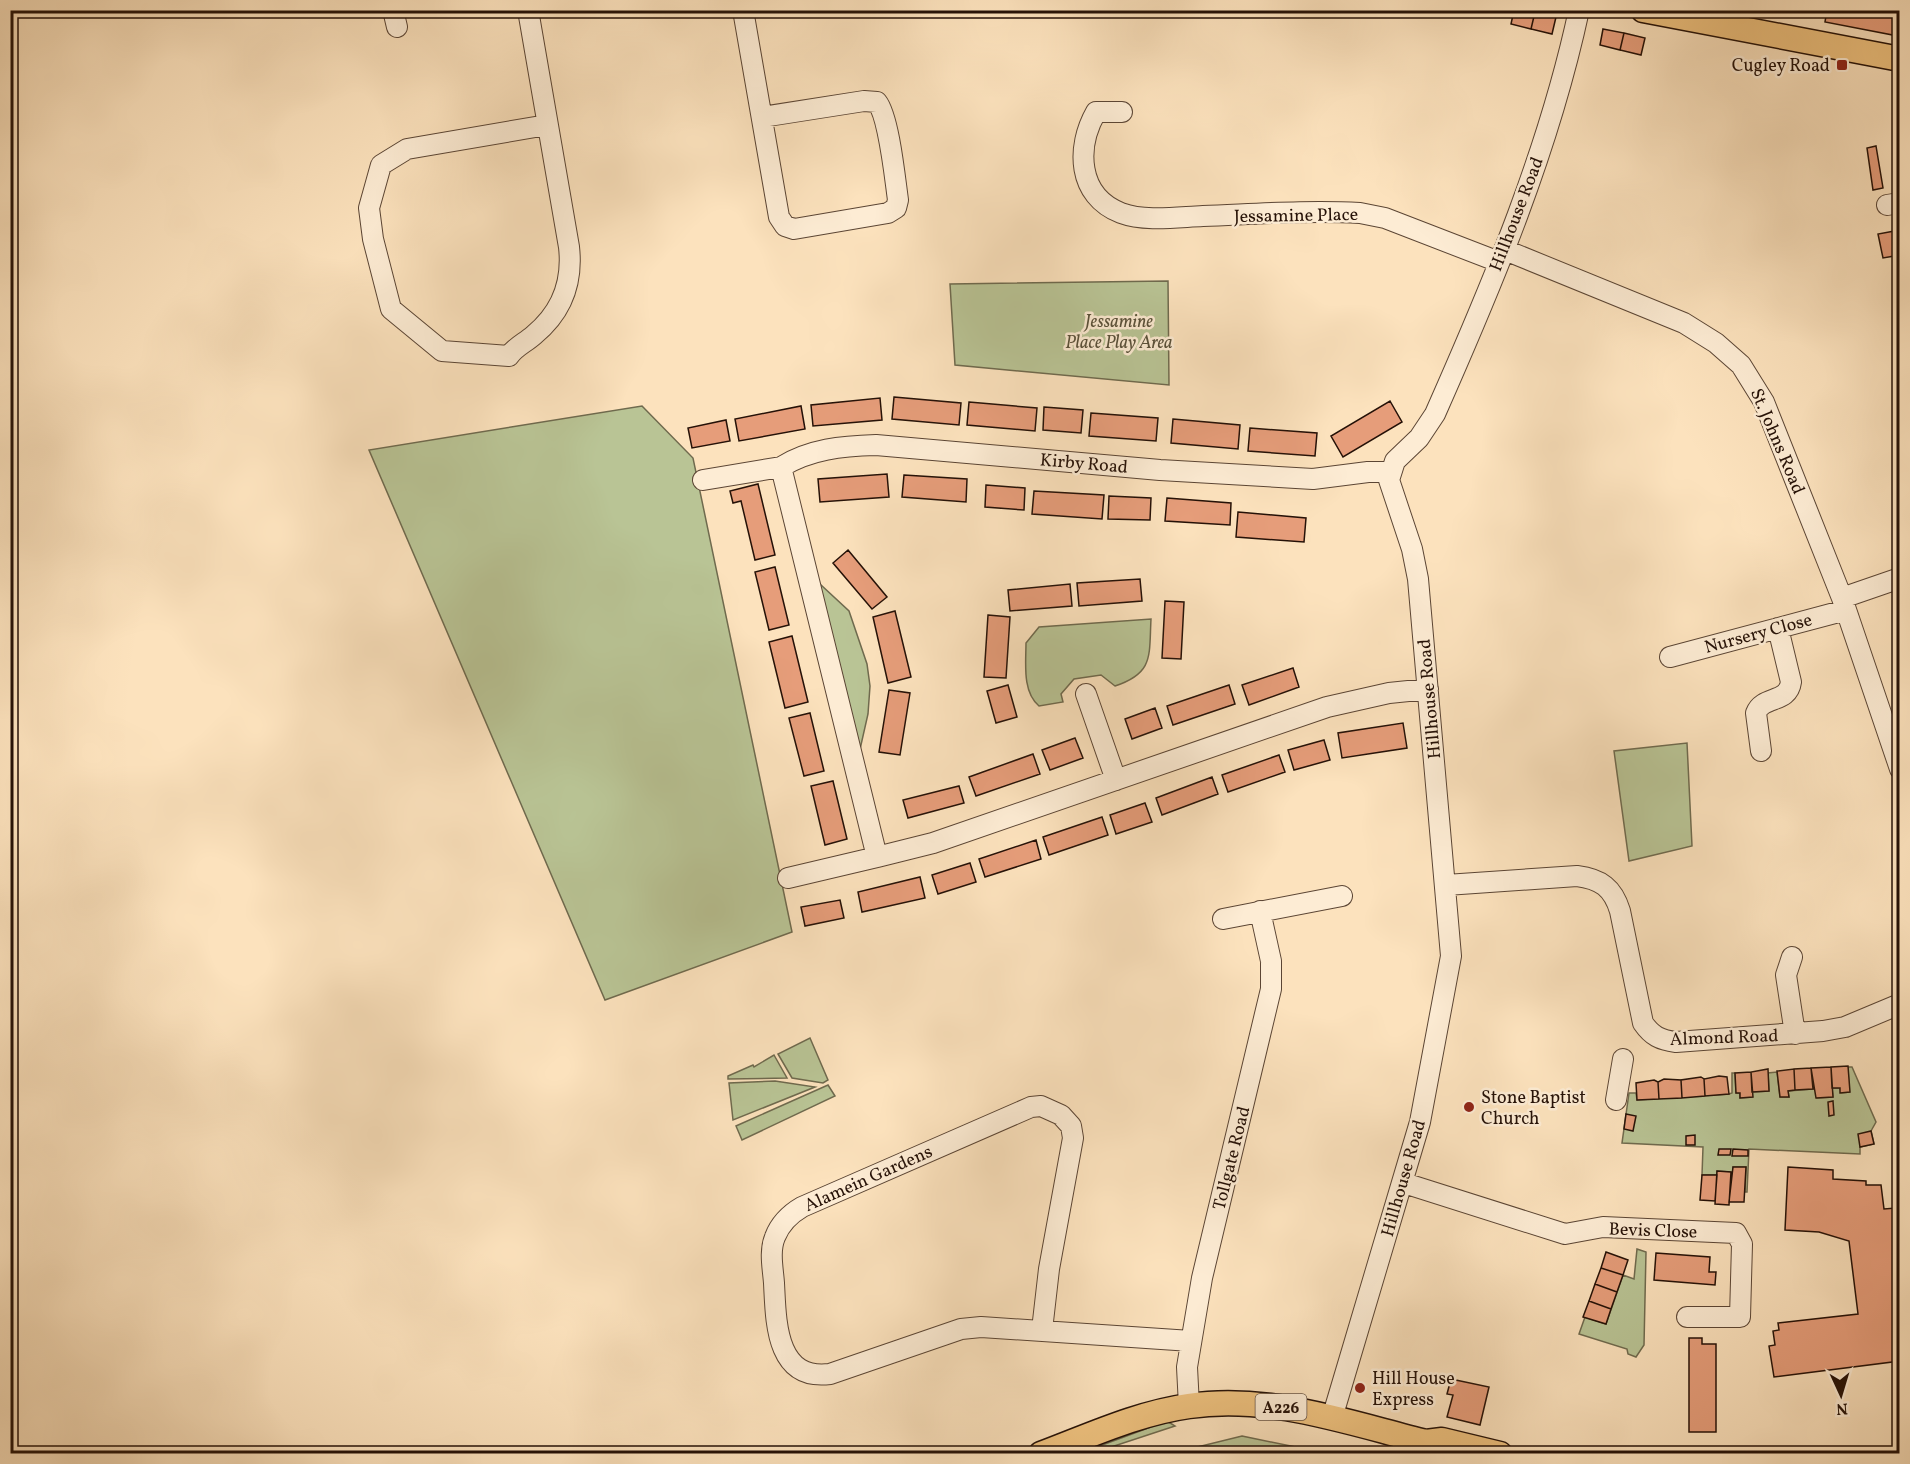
<svg xmlns="http://www.w3.org/2000/svg" width="1910" height="1464" font-family="Vollkorn,serif">
<rect width="100%" height="100%" fill="#fce2bd"/>
<filter id="stains"><feTurbulence type="fractalNoise" baseFrequency=".00333" numOctaves="4"/><feColorMatrix values="0 0 0 0 .2 0 0 0 0 .09 0 0 0 0 .02 0 0 0 .5 -.17"/></filter>
<radialGradient id="worn" r=".72"><stop offset=".6" stop-color="#630" stop-opacity="0"/><stop offset="1" stop-color="#630" stop-opacity=".3"/></radialGradient>
<path fill="#b9c495" stroke="#6f6a4e" stroke-width="1.5" d="M1168 281 1169 385 955 365 950 284Z
M642 406 693 458 792 932 605 1000 369 450Z
M807 572 849 611 867 664 870 686 868 714 856 767Z
M1151 619C1149 656 1154 673 1115 686L1101 675 1074 679 1061 694 1063 702 1039 706C1022 692 1026 663 1026 643L1039 627Z
M1687 743 1692 846 1629 861 1614 751Z
M810 1038 828 1080 823 1083 792 1078 778 1054Z
M774 1055 787 1078 728 1079V1076L753 1065 754 1067Z
M1848 1067H1852L1876 1122 1871 1131 1874 1144 1860 1147V1154L1749 1149 1747 1192H1745L1746 1167H1733V1175L1730 1172 1717 1171V1175H1702L1703 1147 1622 1143 1629 1093H1636L1637 1100 1729 1094 1732 1093V1073H1735L1736 1093H1740V1098L1752 1097V1092L1769 1091 1768 1073 1777 1072 1780 1097H1789L1788 1091 1813 1089H1816L1817 1098 1833 1097 1832 1088H1840L1841 1093 1849 1092Z
M775 1081 815 1087 733 1120 729 1083Z
M828 1085 835 1096 742 1140 736 1126Z
M1637 1249 1646 1252 1644 1345 1636 1357 1628 1354 1627 1349 1579 1334 1585 1317 1606 1324 1623 1275 1634 1279Z
M1167 1421 1175 1426 1093 1453 1078 1454Z
M1242 1436 1325 1453H1173Z"/>
<path fill="#e69d7a" stroke="#251107" stroke-width="1.5" d="M1514 10 1535 12 1531 29 1511 24Z
M1827 10H1900L1898 36 1825 22Z
M1535 12 1556 17 1552 34 1531 29Z
M1603 29 1624 33 1620 50 1600 45Z
M1624 33 1645 38 1641 55 1620 50Z
M1876 146 1883 188 1873 190 1867 148Z
M1900 230V255L1883 258 1878 234Z
M894 397 961 403 959 425 892 419Z
M880 398 882 420 813 426 811 405Z
M1390 401 1402 422 1343 457 1331 436Z
M969 402 1037 408 1035 431 967 425Z
M801 406 805 429 739 441 735 419Z
M1044 407 1083 410 1081 433 1043 430Z
M1091 413 1158 418 1156 441 1089 436Z
M1173 419 1240 425 1238 449 1171 443Z
M726 420 730 441 692 448 688 428Z
M1250 428 1317 433 1315 456 1248 451Z
M887 474 889 497 820 502 818 479Z
M904 475 967 479 966 502 902 497Z
M758 484 775 555 755 560 741 501 733 503 730 491Z
M986 485 1025 488 1024 510 985 507Z
M1034 491 1104 495 1102 519 1032 514Z
M1109 496 1151 498 1150 520 1108 519Z
M1167 498 1231 503 1230 525 1165 521Z
M1238 512 1306 518 1304 542 1236 537Z
M848 550 887 597 872 609 833 563Z
M775 567 789 625 769 630 755 572Z
M1140 579 1142 601 1079 606 1077 583Z
M1070 584 1072 606 1010 611 1008 590Z
M1165 601 1184 602 1181 659 1162 658Z
M895 611 911 677 888 683 873 617Z
M988 615 1010 617 1006 678 984 677Z
M792 636 808 702 785 708 769 642Z
M1293 668 1299 687 1249 705 1242 685Z
M1008 685 1017 717 996 723 987 691Z
M1229 685 1235 704 1173 725 1167 706Z
M889 690 910 693 900 755 879 752Z
M1155 708 1162 728 1132 739 1125 719Z
M810 713 824 771 804 776 789 718Z
M1403 723 1407 748 1342 758 1338 733Z
M1075 738 1083 758 1050 770 1042 750Z
M1324 740 1330 760 1294 770 1288 750Z
M1033 754 1040 774 976 796 969 777Z
M1279 755 1285 772 1228 792 1222 775Z
M1212 777 1218 794 1162 815 1156 798Z
M833 781 847 839 825 845 811 786Z
M959 786 964 803 908 818 903 800Z
M1145 803 1152 822 1116 834 1110 815Z
M1102 817 1108 835 1049 855 1043 837Z
M1036 840 1041 859 985 877 979 859Z
M970 863 976 882 938 894 932 875Z
M920 877 925 898 862 912 858 892Z
M840 900 844 918 805 926 801 907Z
M1848 1066 1850 1092 1840 1093V1088H1832L1831 1067Z
M1831 1067 1833 1097 1816 1098 1811 1068Z
M1811 1068 1813 1089 1795 1090 1794 1069Z
M1768 1069 1769 1091 1752 1092 1751 1072Z
M1794 1069 1795 1090 1788 1091 1789 1097H1780L1777 1071Z
M1751 1072 1753 1097 1740 1098V1093H1736L1735 1073Z
M1719 1076 1727 1077 1729 1094 1705 1096 1704 1079Z
M1701 1077 1704 1079 1705 1096 1682 1098 1681 1080Z
M1664 1079 1681 1080 1682 1098 1659 1099 1658 1082Z
M1654 1080 1658 1082 1659 1099 1637 1100 1636 1083Z
M1833 1101 1834 1115 1829 1116 1828 1102Z
M1626 1114 1636 1116 1633 1131 1624 1129Z
M1871 1131 1874 1144 1860 1147 1858 1134Z
M1695 1135V1145H1686V1136Z
M1719 1149H1731L1730 1155H1718Z
M1733 1149 1748 1150V1156H1732Z
M1733 1167H1746L1744 1202H1729Z
M1788 1167 1833 1170V1179L1866 1181V1185H1881L1884 1209 1896 1208 1900 1234V1361L1774 1377 1769 1346 1775 1345 1773 1331 1779 1330 1778 1323 1858 1314 1849 1241 1819 1232 1785 1230Z
M1717 1171 1731 1172 1729 1205 1715 1204Z
M1702 1175H1717L1715 1201 1700 1200Z
M1606 1252 1628 1260 1623 1275 1601 1268Z
M1656 1253 1710 1257 1709 1272H1716L1715 1285 1654 1280Z
M1601 1268 1623 1275 1617 1292 1595 1284Z
M1595 1284 1617 1292 1611 1309 1589 1301Z
M1589 1301 1611 1309 1606 1324 1583 1317Z
M1689 1338H1702V1344H1716V1432H1689Z
M1451 1379 1489 1387 1480 1425 1447 1417 1453 1395 1447 1394Z"/>
<g fill="none" stroke-linecap="round" stroke-linejoin="round">
<defs>
<path id="minor" d="M393 10 397 27
M528 10 569 247C573 283 562 312 534 335 525 343 515 347 509 356L442 351 391 309 373 239 369 208 381 165 407 149 547 125
M743 10 779 217 785 226 794 229 888 213 896 208 898 200C895 179 889 117 877 102L864 101 762 117
M1122 112H1096C1076 147 1077 196 1121 213 1145 222 1178 217 1203 216 1256 214 1308 210 1360 213L1385 218 1499 262
M1887 205 1900 203
M1505 250 1684 323 1716 343 1741 365 1764 402 1842 598 1900 769
M1390 472H1368L1313 479 1160 470 876 445C842 446 810 449 781 467L877 857 933 843 1327 707 1389 693 1428 689
M703 480 781 467
M1842 598 1900 578
M1670 657 1846 610
M1086 694 1116 780
M1761 751 1756 713C1763 695 1788 704 1791 682L1778 628
M788 878 877 857
M1446 885 1577 876C1601 879 1613 888 1620 911L1643 1023C1652 1036 1660 1040 1676 1042L1823 1031 1845 1027 1900 1004
M1223 919 1342 896
M1792 957 1786 975 1795 1034
M1616 1100 1623 1059
M1404 1183 1565 1234 1603 1227 1736 1233 1742 1244 1740 1317H1687
M1042 1330 1049 1269 1073 1138 1071 1126 1061 1115 1041 1106 1031 1107 802 1207C790 1214 780 1224 775 1237 769 1251 773 1269 774 1283 776 1320 775 1381 830 1374L961 1329 981 1327 1191 1341
M1189 1406 1187 1367 1202 1278 1271 989V961L1260 911
M1332 1418 1420 1122 1451 956 1418 579 1412 549 1389 480 1395 461 1419 438 1435 414C1493 283 1549 150 1579 10"/>
<path id="major" d="M1643 10 1900 59
M1041 1454C1089 1436 1138 1413 1189 1406 1270 1394 1349 1423 1426 1442L1442 1440 1500 1454"/>
</defs>
<use href="#minor" stroke="#5b4534" stroke-width="22"/>
<use href="#major" stroke="#251107" stroke-width="27"/>
<use href="#minor" stroke="#fdecd4" stroke-width="20"/>
<use href="#major" stroke="#eec17e" stroke-width="24"/>
</g>
<g fill="#8f2418" stroke="#fdecd4" stroke-width="2">
<rect x="1836" y="59" width="12" height="12" rx="3"/>
<circle cx="1469" cy="1107" r="6"/>
<circle cx="1360" cy="1388" r="6"/>
</g>
<g text-anchor="middle" stroke-width="5" stroke-linejoin="round" paint-order="stroke">
<rect fill="#fdecd4" stroke="#665344" stroke-width="1.5" x="1255.5" y="1394" width="51" height="26" rx="4.5"/>
<g font-size="16" font-weight="bold" fill="#251107">
<text x="1281" y="1413">A226</text>
</g>
<g font-size="18" fill="#251107" stroke="#fdecd4" text-anchor="start">
<text x="1830" y="71" text-anchor="end">Cugley Road</text>
<text x="1481" y="1103">Stone Baptist<tspan x="1481" dy="21">Church</tspan></text>
<text x="1372" y="1384">Hill House<tspan x="1372" dy="21">Express</tspan></text>
</g>
<g font-size="18" fill="#251107" stroke="#fdecd4">
<text transform="translate(1516 214) rotate(-69)" y="6">Hillhouse Road</text>
<text transform="translate(1296 215) rotate(-1)" y="6">Jessamine Place</text>
<text transform="translate(1778 441) rotate(67)" y="6">St. Johns Road</text>
<text transform="translate(1084 463) rotate(5)" y="6">Kirby Road</text>
<text transform="translate(1758 633) rotate(-15)" y="6">Nursery Close</text>
<text transform="translate(1429 699) rotate(-95)" y="6">Hillhouse Road</text>
<text transform="translate(1724 1037) rotate(-2)" y="6">Almond Road</text>
<text transform="translate(1231 1158) rotate(-76)" y="6">Tollgate Road</text>
<text transform="translate(868 1178) rotate(-24)" y="6">Alamein Gardens</text>
<text transform="translate(1403 1178) rotate(-74)" y="6">Hillhouse Road</text>
<text transform="translate(1653 1230) rotate(2)" y="6">Bevis Close</text>
</g>
<g font-size="18" font-style="italic" fill="#595039" stroke="#fdecd4">
<text x="1119" y="327">Jessamine<tspan x="1119" dy="21">Place Play Area</tspan></text>
</g>
</g>
<rect width="1910" height="1464" fill="none" stroke="#fce2bd" stroke-width="36"/>
<rect x="12" y="12" width="1886" height="1440" fill="none" stroke="#251107" stroke-width="3"/>
<rect x="18" y="18" width="1874" height="1428" fill="none" stroke="#251107" stroke-width="1.5"/>
<g transform="translate(1841 1395) rotate(176)" stroke="#fdecd4" stroke-width="4.5" paint-order="stroke">
<path d="M0-4.5L10 22L0 15L-10 22Z" fill="#251107"/>
<text y="-9" font-size="16" font-weight="bold" text-anchor="middle" fill="#251107">N</text>
</g>
<rect width="100%" height="100%" filter="url(#stains)"/>
<rect width="100%" height="100%" fill="url(#worn)"/>
</svg>
